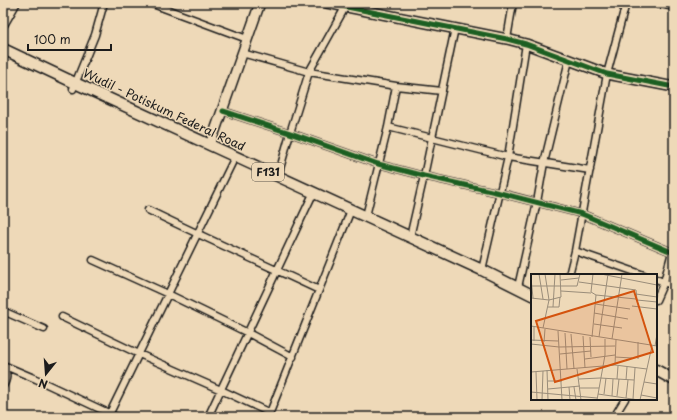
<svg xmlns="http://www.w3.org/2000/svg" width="677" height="420" font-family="'Playpen Sans',sans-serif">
<rect width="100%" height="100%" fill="#eed9b8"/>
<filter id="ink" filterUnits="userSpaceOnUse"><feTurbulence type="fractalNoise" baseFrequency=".025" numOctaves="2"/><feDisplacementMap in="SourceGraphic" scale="8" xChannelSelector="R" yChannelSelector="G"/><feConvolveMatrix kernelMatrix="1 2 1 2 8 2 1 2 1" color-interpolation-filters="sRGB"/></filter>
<g filter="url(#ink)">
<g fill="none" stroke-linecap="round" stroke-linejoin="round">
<defs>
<path id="street" d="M150 3 247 39
M655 3 674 7
M507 39 513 3
M242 53 309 72 396 86 442 91
M73 89 95 35 104 3
M223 111 290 133 378 164 424 176 500 193 582 214 674 253
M388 127 508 157 590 170
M278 176 290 133 309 72 347 4
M148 210C205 238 262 263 319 290
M366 216 388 127 396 86
M410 237 424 176 455 28
M575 251 644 275
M93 260 168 294 248 333 293 357
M482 270 508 157 526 44
M569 275 575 251 607 74 626 3
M656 279 674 286
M518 287 537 202 544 163 569 60
M656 300 664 282 672 252
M3 311 44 329
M62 317 139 354 221 390 270 413
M3 365 36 379 117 417
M3 365C7 373 8 378 3 386
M269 415 351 210
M108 417 232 163
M208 417 311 198
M614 417 625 399"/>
<path id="secondary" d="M327 3 507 39 526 44 607 74 674 87
M3 24 15 3
M210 145 260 3"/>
<path id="primary" d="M3 49 75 83 482 270 532 295
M656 370 674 380"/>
</defs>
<use href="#street" stroke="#1c1c1c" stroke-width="9"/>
<use href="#secondary" stroke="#1c1c1c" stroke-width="12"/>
<use href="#primary" stroke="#1c1c1c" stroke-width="13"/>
<use href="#street" stroke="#eed9b8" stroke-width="6"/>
<use href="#secondary" stroke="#eed9b8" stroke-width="9"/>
<use href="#primary" stroke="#eed9b8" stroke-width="10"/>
<defs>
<path id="cycleway" d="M327 3 507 39 526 44 607 74 674 87
M223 111 290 133 378 164 424 176 500 193 582 214 674 253"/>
</defs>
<use href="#cycleway" stroke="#eed9b8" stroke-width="8"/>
<use href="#cycleway" stroke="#1b5e20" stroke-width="5"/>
</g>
</g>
<g text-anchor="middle" stroke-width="3" stroke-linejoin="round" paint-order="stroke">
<rect fill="#eed9b8" stroke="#5b554b" stroke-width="1" x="252" y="163" width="32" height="18" rx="3"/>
<g font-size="11" font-weight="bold" fill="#1c1c1c">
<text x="268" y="176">F131</text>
</g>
<g font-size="12" fill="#1c1c1c" stroke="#eed9b8">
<text transform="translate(164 110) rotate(25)" y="4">Wudil - Potiskum Federal Road</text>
</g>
</g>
<g transform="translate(531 274)">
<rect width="126" height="126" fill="#eed9b8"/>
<path fill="none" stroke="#9a8d7a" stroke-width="1" d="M8 0 12 25M70 0 126 11M0 4 2 24M30 6 48 4M48 8 105 16 106 26 126 28M0 12H46L49 0M30 17 60 19M105 20 126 23M65 21 105 25M0 24 18 26 30 23 29 0M64 30 99 35M101 32 126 35M17 33H28L29 23M22 33 24 0M63 39 97 45M63 50 91 54M0 52 126 72M12 54 18 26 14 0M27 57 31 126M34 59 36 95M40 60 43 95M52 62 54 94M59 63 60 83M61 63 65 21 60 18 62 0M68 63 77 0M81 65 91 0M0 66 27 67M3 67V53M13 68 14 55M0 70 28 73 84 72M124 72 126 60M29 80 60 77M84 83 101 84M54 85 84 81M107 85V68M84 91 116 95M46 95 50 126M16 96 17 126M0 98 84 91 85 66M5 98 6 126M48 105 69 104 103 106M86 105 87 92M95 106 96 93M17 107H31M113 108 126 110M38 113 39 126M43 113 45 126M49 114H68M17 115 49 112M0 118 66 124M67 120 108 126M73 120 75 104M110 121 126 124M81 122 82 105M86 122 88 105M95 124 97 106M102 125 104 94M11 126 12 97M66 126 74 81V65M109 126 121 72"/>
<path fill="#d4530e" fill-opacity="0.15" stroke="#d4530e" stroke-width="2" d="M103 17 122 78 24 108 5 47Z"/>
<rect width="126" height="126" fill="none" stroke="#1c1c1c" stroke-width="2"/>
</g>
<rect width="677" height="420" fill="none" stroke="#eed9b8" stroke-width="16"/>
<rect x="8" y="8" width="661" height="404" fill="none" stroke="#1c1c1c" stroke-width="1.5" filter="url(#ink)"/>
<g transform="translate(46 374) rotate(197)" stroke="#eed9b8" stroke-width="3" paint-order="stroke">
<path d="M0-3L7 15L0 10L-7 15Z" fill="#1c1c1c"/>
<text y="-6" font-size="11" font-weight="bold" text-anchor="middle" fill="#1c1c1c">N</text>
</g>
<path d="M28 44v6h83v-6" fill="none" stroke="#1c1c1c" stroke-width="2"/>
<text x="34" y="44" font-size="12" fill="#1c1c1c" stroke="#eed9b8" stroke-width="3" paint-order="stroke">100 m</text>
</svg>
